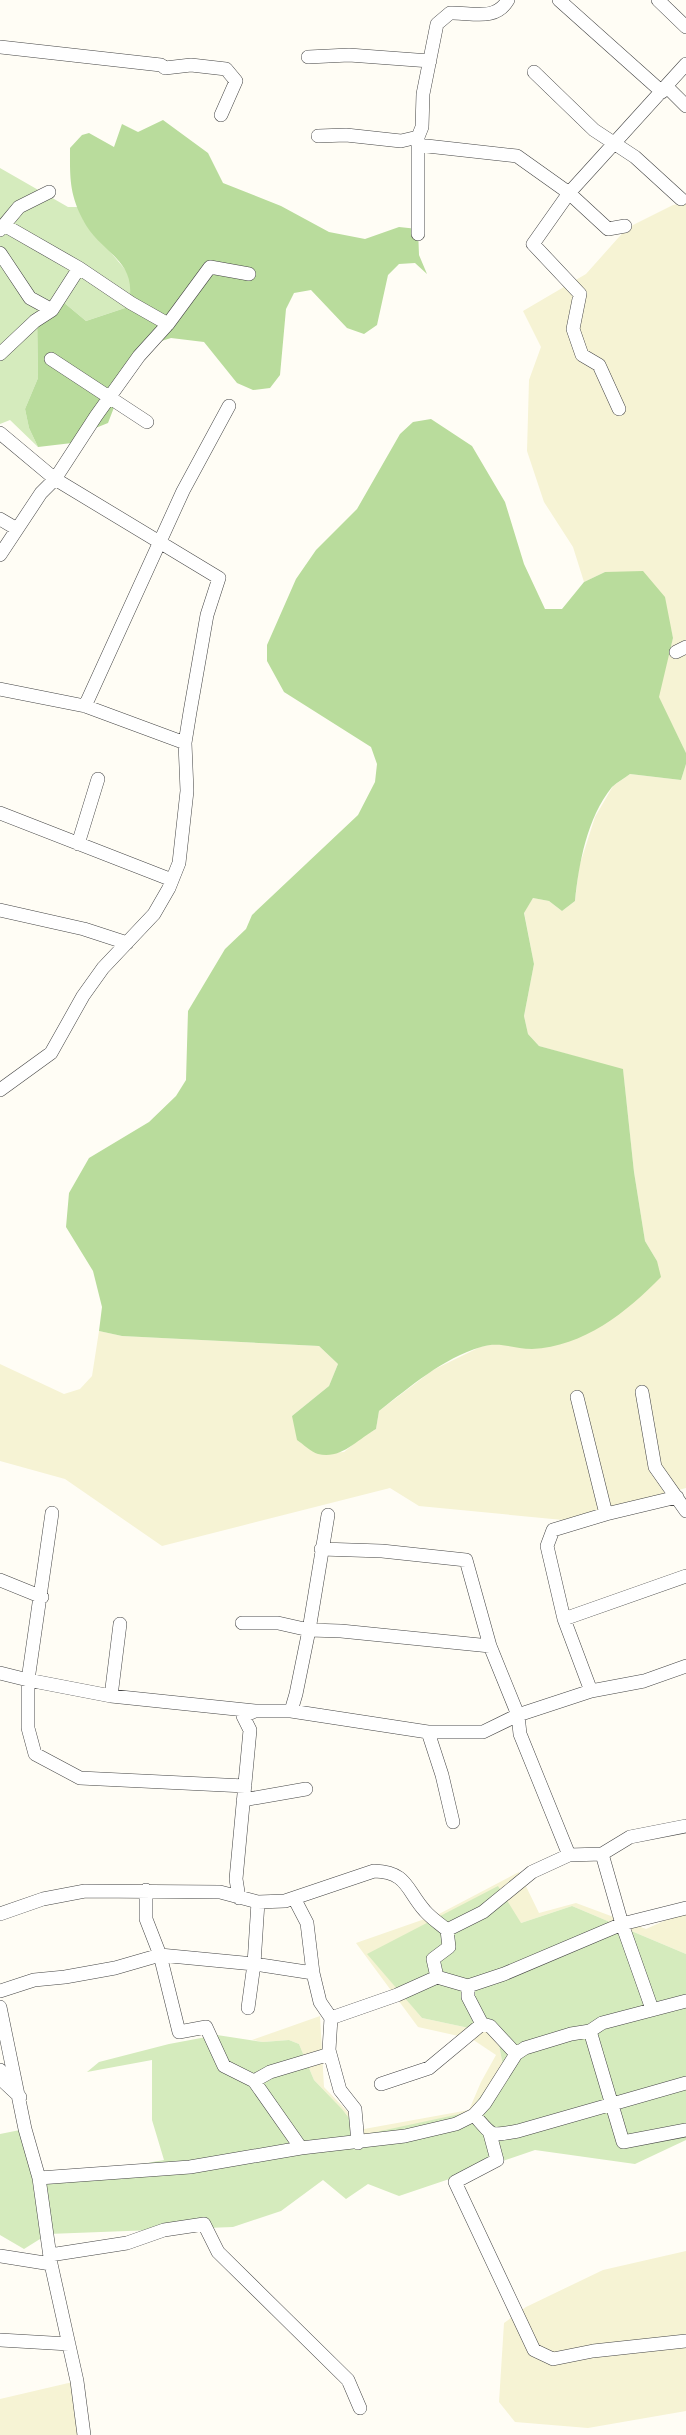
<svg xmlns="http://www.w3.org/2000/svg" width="686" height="2435" font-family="'Libre Baskerville',serif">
<rect width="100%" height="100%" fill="#fffdf5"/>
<path fill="#f6f3d4" d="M686 203V753L658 697 673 638 671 629 605 572 584 582 573 547 544 502 527 451 529 380 541 347 523 311 586 274 627 228 673 205Z
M686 764V1488L563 1520 419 1506 390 1488 162 1546 65 1479 0 1461V1364L64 1394 80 1389 92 1376 99 1331 122 1336 319 1346 338 1364 329 1386 292 1416 318 1454 344 1452 363 1436 376 1429 379 1411 433 1370 480 1347 497 1343 532 1349 657 1261 645 1241 634 1172 623 1070 539 1046 528 1034 524 1016 534 964 524 912 533 898 549 901 562 911 575 901 579 867 595 817 613 786 630 774 681 780Z
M519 1872 539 1913 576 1903 646 1929 686 1911V1954L572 1906 521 1923 368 1954 422 2018 497 2034 503 2066 469 2112 391 2130 362 2135 342 2109 314 2080 299 2044 289 2040 263 2042 252 2040 320 2016 324 2087 364 2129 469 2110 481 2082 496 2055 472 2039 418 2027 356 1943 439 1914Z
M686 2251V2411L588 2428 515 2422 499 2402 504 2323 526 2307 603 2270Z
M77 2381 84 2435H0V2399Z"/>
<path fill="#d5ebbd" d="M0 168 68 207H78L84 221 129 274 132 291 128 307 86 321 62 301 37 313 38 378 25 409 29 428 38 447 10 420 0 424Z
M498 1886 521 1923 572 1906 686 1954V2140L635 2164 535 2150 399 2196 368 2184 346 2199 323 2180 281 2211 233 2227 48 2234 24 2249 0 2235V2134L25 2129 39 2178 68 2177 164 2160 152 2120V2060L87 2072 99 2062 169 2044 217 2035 263 2042 289 2040 299 2044 314 2080 342 2109 362 2135 469 2112 503 2066 497 2034 422 2018 367 1954Z"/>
<path fill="#b9dc9c" d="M163 120 208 153 223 183 281 206 329 232 365 239 399 227 418 229 419 255 427 274 415 263 399 264 388 275 377 325 364 334 347 328 311 290 294 293 286 309 280 375 270 388 253 390 237 383 204 342 171 338 155 343 131 363 108 423 93 429 72 443 38 447 29 428 25 409 38 378 37 313 62 301 86 321 128 307C140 259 101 255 83 220 69 193 70 177 70 148L82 135 89 133 114 147 122 124 138 132Z
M431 419 472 446 505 502 524 564 545 609H562L584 582 605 572 643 571 665 597 673 638 659 697 686 753V764L681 780 630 774C625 778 617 782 612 787 587 818 579 863 575 901L562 911 549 901 533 898 524 913 534 964 524 1016 528 1034 539 1046 623 1069 634 1172 645 1241 657 1261 661 1277C627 1312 583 1347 532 1349 514 1349 500 1341 481 1347 443 1358 410 1387 379 1411L376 1429C358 1439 341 1460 318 1454 311 1452 303 1444 297 1440L292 1416 329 1386 338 1364 319 1346 122 1336 99 1331 102 1307 93 1271 66 1227 69 1193 89 1158 149 1122 176 1096 186 1080 188 1011 225 949 246 929 252 915 358 815 375 782 377 764 371 747 284 692 267 661V645L296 579 316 550 357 509 400 434 413 422Z"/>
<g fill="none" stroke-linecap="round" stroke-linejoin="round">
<defs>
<path id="minor" d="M559 0 662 92
M658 0 686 27
M0 47 161 65 165 68 191 65 226 69 236 81 221 115
M308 57 349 55 430 61
M534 72 594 130 635 157 681 199
M667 87 686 106
M318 136 346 135 401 141 418 137 422 127 423 94 437 24 450 13C471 12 495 22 508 0
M418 138V234
M418 145 517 156 569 193 608 229 625 226
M4 225 19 207 49 192
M0 230 4 225 79 268 131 303 168 324
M0 253 30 298 52 310
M0 354 35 321 52 310 79 268
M51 359 147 422
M619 409 599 365 582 355 573 329 580 294 533 244 569 193 686 64
M0 433 55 479 219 578 207 615 190 712 185 743 187 791 179 863 169 888 154 914 103 968 83 996 51 1053 0 1090
M0 519 17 529
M0 555 41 493 55 479 96 416 139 356 168 324 210 267 249 274
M676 652 686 647
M0 689 85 706 185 743
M85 706 183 491 229 406
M0 813 172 880
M78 844 98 779
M0 910 84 929 127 943
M642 1392 655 1467 686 1511
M577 1397 606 1514
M52 1513 28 1680V1728L35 1754 80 1778 245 1786
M328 1515 309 1630 341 1631 490 1646
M321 1549 382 1551 466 1560 490 1646 518 1715 520 1734 569 1855
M0 1580 42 1597
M564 1619 686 1576
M242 1623H278L309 1630 296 1694 291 1711
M0 1673 28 1680 111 1696 255 1711H291L428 1732H483L518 1715 591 1691 644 1681 686 1666
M591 1691 564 1619 547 1546 553 1530 606 1514 677 1497
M111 1696 120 1624
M428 1732 442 1775 453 1822
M243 1800 306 1789
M602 1854 630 1837 686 1826
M146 1890V1919L160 1955 179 2032 206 2027 224 2066 254 2081 301 2148
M239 1898 236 1879 250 1730 243 1716 255 1711
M294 1898 307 1923 313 1973 320 2002 331 2018 329 2050 340 2090 355 2109 358 2143
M0 1914 43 1899 85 1891 220 1892 258 1902 285 1901 374 1871C408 1872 406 1890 425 1911 431 1918 440 1924 447 1930L449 1947 433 1959 437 1977 468 1986 504 1974 622 1924 686 1908
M447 1930 483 1912 532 1872 569 1855 602 1854 622 1924 652 2009
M468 1986V1997L482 2024 490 2026 516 2054
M0 1991 34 1980 65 1977 115 1968 160 1955 254 1964 313 1973
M0 2007 25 2129 39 2178 51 2264 77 2381 84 2435
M248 2008 254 1964 258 1902
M331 2018 397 1995 437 1977
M590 2031 623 2142 686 2130
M0 2070 5 2083 20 2097
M254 2081 270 2072 330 2054
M381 2084 429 2068 482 2024
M474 2115C494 2137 488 2136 518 2131L686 2083
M490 2134 497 2160 455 2182 534 2350 553 2359 593 2351 686 2341
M39 2178 190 2167 301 2148 405 2136 456 2124 474 2115 485 2103 516 2054 525 2048 571 2034 590 2031 602 2023 686 2001
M50 2255 127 2243 164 2230 204 2224 218 2252 348 2380 360 2408
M0 2256 51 2264
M0 2340 69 2344"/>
</defs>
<use href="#minor" stroke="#444" stroke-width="14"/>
<use href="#minor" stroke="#fff" stroke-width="13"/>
</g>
</svg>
